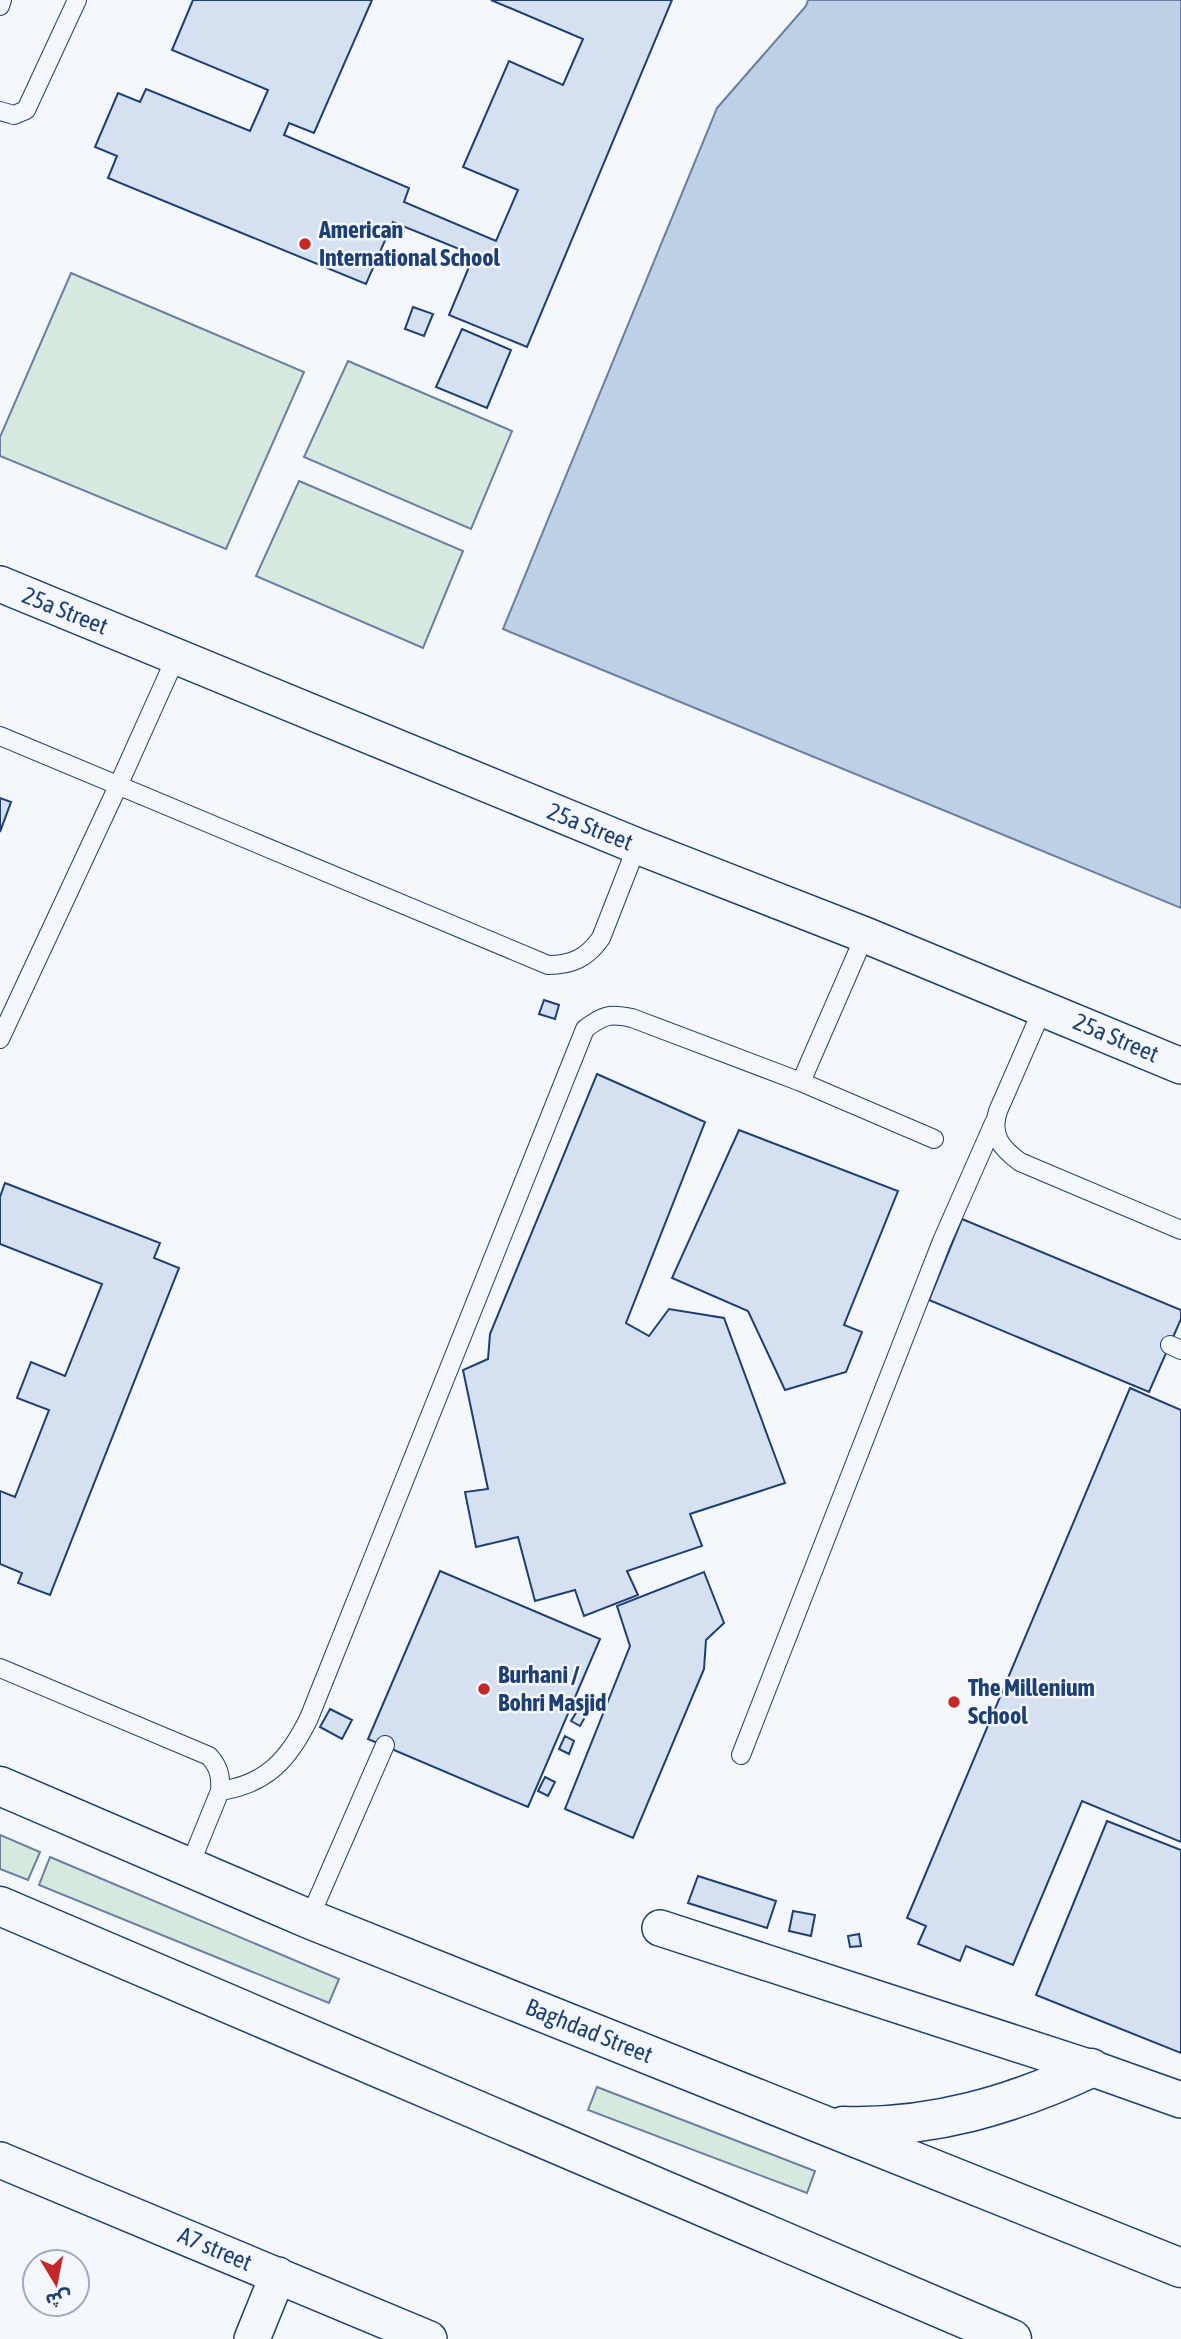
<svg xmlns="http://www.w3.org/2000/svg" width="1181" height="2339" font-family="'Asap Condensed','Noto Sans Arabic',sans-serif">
<rect width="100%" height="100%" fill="#f4f7fb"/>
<path fill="#d7e8df" stroke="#687fa3" stroke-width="2" d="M71 273 304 372 226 549 0 456V437Z
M348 361 512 431 471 529 304 457Z
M299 481 463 551 423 648 256 576Z
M0 1835 40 1852 28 1880 0 1869Z
M50 1857 339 1979 329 2003 39 1885Z
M597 2087 815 2171 807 2193 588 2110Z"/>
<path fill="#bed0e5" stroke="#687fa3" stroke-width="2" d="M808 0H1181V908L503 629 717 108 806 6Z"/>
<path fill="#d5e0f0" stroke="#1d3f73" stroke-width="2" d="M193 0H372L314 133 289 123 284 135 409 188 404 202 496 241 518 190 463 167 509 61 563 85 583 39 491 0H672L527 347 449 315 474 255 393 222 366 284 108 178 117 156 95 147 118 93 140 102 146 89 250 131 268 90 172 50Z
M413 307 433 314 424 336 405 329Z
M462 329 511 350 487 408 436 387Z
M0 798 11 802 0 832Z
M544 1000 559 1005 555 1019 539 1014Z
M597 1074 705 1122 626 1323 649 1336 669 1309 724 1318 785 1483 690 1514 702 1546 627 1571 638 1595 584 1616 575 1590 535 1601 518 1537 476 1547 465 1492 488 1489 463 1370 488 1359 490 1334Z
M739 1130 898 1191 844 1325 862 1332 846 1372 785 1390 748 1311 672 1278Z
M5 1183 160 1243 154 1258 179 1268 50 1595 18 1583 22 1573 0 1564V1491L15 1497 49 1410 17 1398 31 1362 65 1376 102 1284 0 1244V1197Z
M962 1219 1181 1310V1319L1149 1392 929 1300Z
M1130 1388 1181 1410V1842L1082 1801 1013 1965 966 1946 960 1961 918 1944 926 1926 907 1918Z
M440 1571 600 1639 528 1807 368 1739Z
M704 1572 724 1623 706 1640 704 1669 633 1838 565 1809 630 1646 617 1606Z
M579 1708 588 1712 580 1726 571 1721Z
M330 1709 352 1720 342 1739 320 1727Z
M565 1736 574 1741 569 1754 559 1749Z
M545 1777 555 1782 548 1796 538 1791Z
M1107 1821 1181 1850V2053L1036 1995Z
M698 1876 776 1901 767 1928 688 1903Z
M793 1911 815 1915 811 1936 789 1931Z
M859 1934 861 1946 850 1947 848 1936Z"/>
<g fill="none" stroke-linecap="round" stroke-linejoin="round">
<defs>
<path id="service" d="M0 6 2 0
M0 111 14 115 26 110 77 0
M0 736 548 965C572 965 587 958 601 938L637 846
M1043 1008 998 1111C990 1135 1001 1148 1020 1162L1181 1230
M0 1039 118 786 176 657
M801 1082 865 935
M1170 1345 1181 1350
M0 1668 209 1756C219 1767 221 1776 220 1791L189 1867
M741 1755 942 1241 994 1123
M220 1791C267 1784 289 1759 309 1718L585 1029C603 1015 610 1013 632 1018L801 1082 934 1139
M309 1919 385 1745"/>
<path id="minor" d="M0 584 637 846 865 935 1181 1066
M660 1928 1091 2068 1181 2100
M0 2160 429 2339
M252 2339 278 2275"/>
<path id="primary" d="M0 1786 309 1919 1181 2268
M0 1906 1012 2339
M843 2126C931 2129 1012 2105 1091 2068"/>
</defs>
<use href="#service" stroke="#1d3f73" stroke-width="20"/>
<use href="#minor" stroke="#1d3f73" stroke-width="38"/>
<use href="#primary" stroke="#1d3f73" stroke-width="41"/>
<use href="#service" stroke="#f4f7fb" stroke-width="18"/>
<use href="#minor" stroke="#f4f7fb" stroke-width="35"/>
<use href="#primary" stroke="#f4f7fb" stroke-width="38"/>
</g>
<g fill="#c62828" stroke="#f4f7fb" stroke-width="2.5">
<circle cx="305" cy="244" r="7"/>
<circle cx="484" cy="1689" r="7"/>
<circle cx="954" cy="1702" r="7"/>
</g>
<g text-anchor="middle" stroke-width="5" stroke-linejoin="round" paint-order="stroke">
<g font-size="24" font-weight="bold" fill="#1d3f73" stroke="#f4f7fb" text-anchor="start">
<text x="319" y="238">American<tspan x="319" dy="28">International School</tspan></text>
<text x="498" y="1683">Burhani /<tspan x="498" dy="28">Bohri Masjid</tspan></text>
<text x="968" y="1696">The Millenium<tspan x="968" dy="28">School</tspan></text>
</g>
<g font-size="24" fill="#1d3f73" stroke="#f4f7fb">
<text transform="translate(65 611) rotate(22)" y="8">25a Street</text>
<text transform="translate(590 827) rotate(22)" y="8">25a Street</text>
<text transform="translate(1116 1038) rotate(23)" y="8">25a Street</text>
<text transform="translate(589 2031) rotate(22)" y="8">Baghdad Street</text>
<text transform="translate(215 2249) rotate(23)" y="8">A7 street</text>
</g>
</g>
<g transform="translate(56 2283) rotate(170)"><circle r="33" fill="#f4f7fb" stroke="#9eadc5" stroke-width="2"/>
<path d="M0-5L12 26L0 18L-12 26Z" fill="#c62828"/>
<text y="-10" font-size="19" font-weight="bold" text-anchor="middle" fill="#1d3f73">ش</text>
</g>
</svg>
